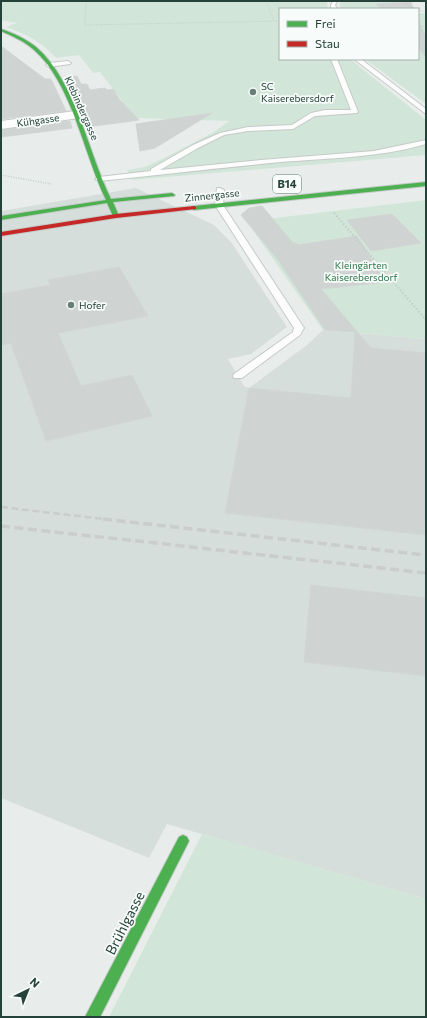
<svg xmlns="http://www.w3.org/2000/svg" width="427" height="1018" font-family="Commissioner,sans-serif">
<rect width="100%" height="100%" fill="#e8edeb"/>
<path fill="#d6dedb" d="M136 188 214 225 231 242 287 327 251 354 228 359 244 386 249 388 307 345 323 330 426 339V899L167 824 149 858 1 798V211Z"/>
<path fill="#d1e6d8" d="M1 1H327L328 9H280V59H350L426 120V155L132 180 127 170 145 167 166 157 214 132 229 121 135 118 100 72 93 73 79 55 56 58C42 42 25 33 6 27L17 23 1 20Z
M342 1H392L411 9H341L339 4Z
M418 12 426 15V104L365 59H418Z
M426 200V339L323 330 250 226V221Z
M202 834 426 899V1017H109Z"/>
<path fill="#cfd4d2" stroke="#d1d6d4" d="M411 2 413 9H381L376 4Z
M418 19 426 37V57L418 48Z
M1 46 45 79H51L66 111 1 119Z
M77 76 81 84H87L90 90 105 88 107 90 113 89 119 99 139 120 87 127 77 101 65 77Z
M212 113 155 148 140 151 136 124Z
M70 121 72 128 1 137V130Z
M262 206 293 243H296L298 245 357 236 386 282 321 289 371 348 426 353V535L225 513 249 388 351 398 355 332 325 330 278 260 241 215 249 208Z
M392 214 421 243 371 251 347 220Z
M119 267 148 316 58 333 81 386 132 375 152 416 46 441 11 343 1 345V294L51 285 48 280Z
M311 585 426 598V676L304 662Z"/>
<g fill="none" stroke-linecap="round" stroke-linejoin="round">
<defs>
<path id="lane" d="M333 1H337L335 5 337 9H331V5Z
M331 59H337L358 112 357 113 315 116 293 129 248 131 224 135 198 148 160 170 261 160 374 151 426 140V144C378 158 330 158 281 162 220 168 160 175 99 181L95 179 99 177 151 171V169L193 145 220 133 248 127 292 125 311 113 325 110H351Z
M354 59H361L426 109V114Z
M68 61 71 63 70 64 49 67 46 65 49 63Z
M217 188H220L224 190 223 205 304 328 300 335 242 378H234L233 376 234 374 293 332 294 328 215 205Z"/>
<path id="street" d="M75 111 79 112 81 115 79 118 1 129V121Z"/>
<path id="fast" d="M1 29C13 33 26 39 36 47 76 81 88 153 111 199L172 193 175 195 174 196 113 202 119 216 116 218 113 216 107 203 1 220V216L106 200C84 155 72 82 33 49 24 41 12 36 1 31Z
M426 182V186L194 210 191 208 194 206Z
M183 835 187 837 189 841 187 845 100 1017H85L179 837Z"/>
<path id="jam" d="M194 206 196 207V209L116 218 1 236V232L116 214Z"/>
</defs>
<use href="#lane" stroke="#c5cac8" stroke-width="2"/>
<use href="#street" stroke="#c5cac8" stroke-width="2"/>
<use href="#fast" stroke="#c3cbc8" stroke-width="2"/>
<use href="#jam" stroke="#c3cbc8" stroke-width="2"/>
<path stroke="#c3ccca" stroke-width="1" stroke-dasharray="1 1.5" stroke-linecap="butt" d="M86 1 85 25 280 21
M266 1 274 21
M400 1 417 9
M418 9 426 13
M418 26H426"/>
<path stroke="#c3ccca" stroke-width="1.5" stroke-dasharray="1 1.5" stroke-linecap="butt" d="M1 175 51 184"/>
<path stroke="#c3ccca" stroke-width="2" stroke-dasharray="1.5 2" stroke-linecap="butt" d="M334 213 426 320"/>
<use href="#lane" fill="#fcfcfc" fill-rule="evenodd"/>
<use href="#street" fill="#fcfcfc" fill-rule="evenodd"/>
<use href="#fast" fill="#4caf50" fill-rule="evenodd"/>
<use href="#jam" fill="#c62828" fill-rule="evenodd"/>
<path stroke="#c9cdcc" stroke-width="2.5" stroke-dasharray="7 3.5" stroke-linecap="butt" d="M1 507 112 520"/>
<path stroke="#c9cdcc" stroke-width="3.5" stroke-dasharray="9 4.5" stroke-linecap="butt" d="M103 519 426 555
M1 526 426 573"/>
</g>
<g fill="#697e78" stroke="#f7fbf9" stroke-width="1.5">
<circle cx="253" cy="92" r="4"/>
<circle cx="71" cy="305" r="4"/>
</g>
<g text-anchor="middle" stroke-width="3.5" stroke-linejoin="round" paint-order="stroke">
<g font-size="10" fill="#24423a" stroke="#f7fbf9" text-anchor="start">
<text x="261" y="90">SC<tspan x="261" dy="12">Kaiserebersdorf</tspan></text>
<text x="79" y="309">Hofer</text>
</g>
<g font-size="10" fill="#24423a" stroke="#f7fbf9">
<text transform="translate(82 108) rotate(66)" y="4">Klebindergasse</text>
<text transform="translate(38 120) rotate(-8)" y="4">Kühgasse</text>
<text transform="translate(212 195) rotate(-6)" y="4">Zinnergasse</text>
</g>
<g font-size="10" fill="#2d7a4b" stroke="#f7fbf9">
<text x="361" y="269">Kleingärten<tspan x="361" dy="12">Kaiserebersdorf</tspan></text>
</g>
<rect fill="#f7fbf9" stroke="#637a73" stroke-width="1" x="273" y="175" width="28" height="18" rx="3"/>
<g font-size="11" font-weight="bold" fill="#24423a">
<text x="287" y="188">B14</text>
</g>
<g font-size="14" fill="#24423a" stroke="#f7fbf9">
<text transform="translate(125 923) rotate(-63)" y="5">Brühlgasse</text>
</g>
</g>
<rect width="427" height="1018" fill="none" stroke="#24423a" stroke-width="4"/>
<rect x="279" y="8" width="140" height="52" fill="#f7fbf9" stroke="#a3b1ad"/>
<rect x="287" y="21" width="20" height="6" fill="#4caf50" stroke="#a3b1ad"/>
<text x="315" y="28" font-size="12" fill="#24423a">Frei</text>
<rect x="287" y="41" width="20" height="6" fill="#c62828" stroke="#a3b1ad"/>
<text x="315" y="48" font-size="12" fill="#24423a">Stau</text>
<g transform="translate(28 990) rotate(43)" stroke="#f7fbf9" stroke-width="3" paint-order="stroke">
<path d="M0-3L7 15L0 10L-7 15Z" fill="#24423a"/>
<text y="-6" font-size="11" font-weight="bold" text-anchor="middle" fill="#24423a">N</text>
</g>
</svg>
